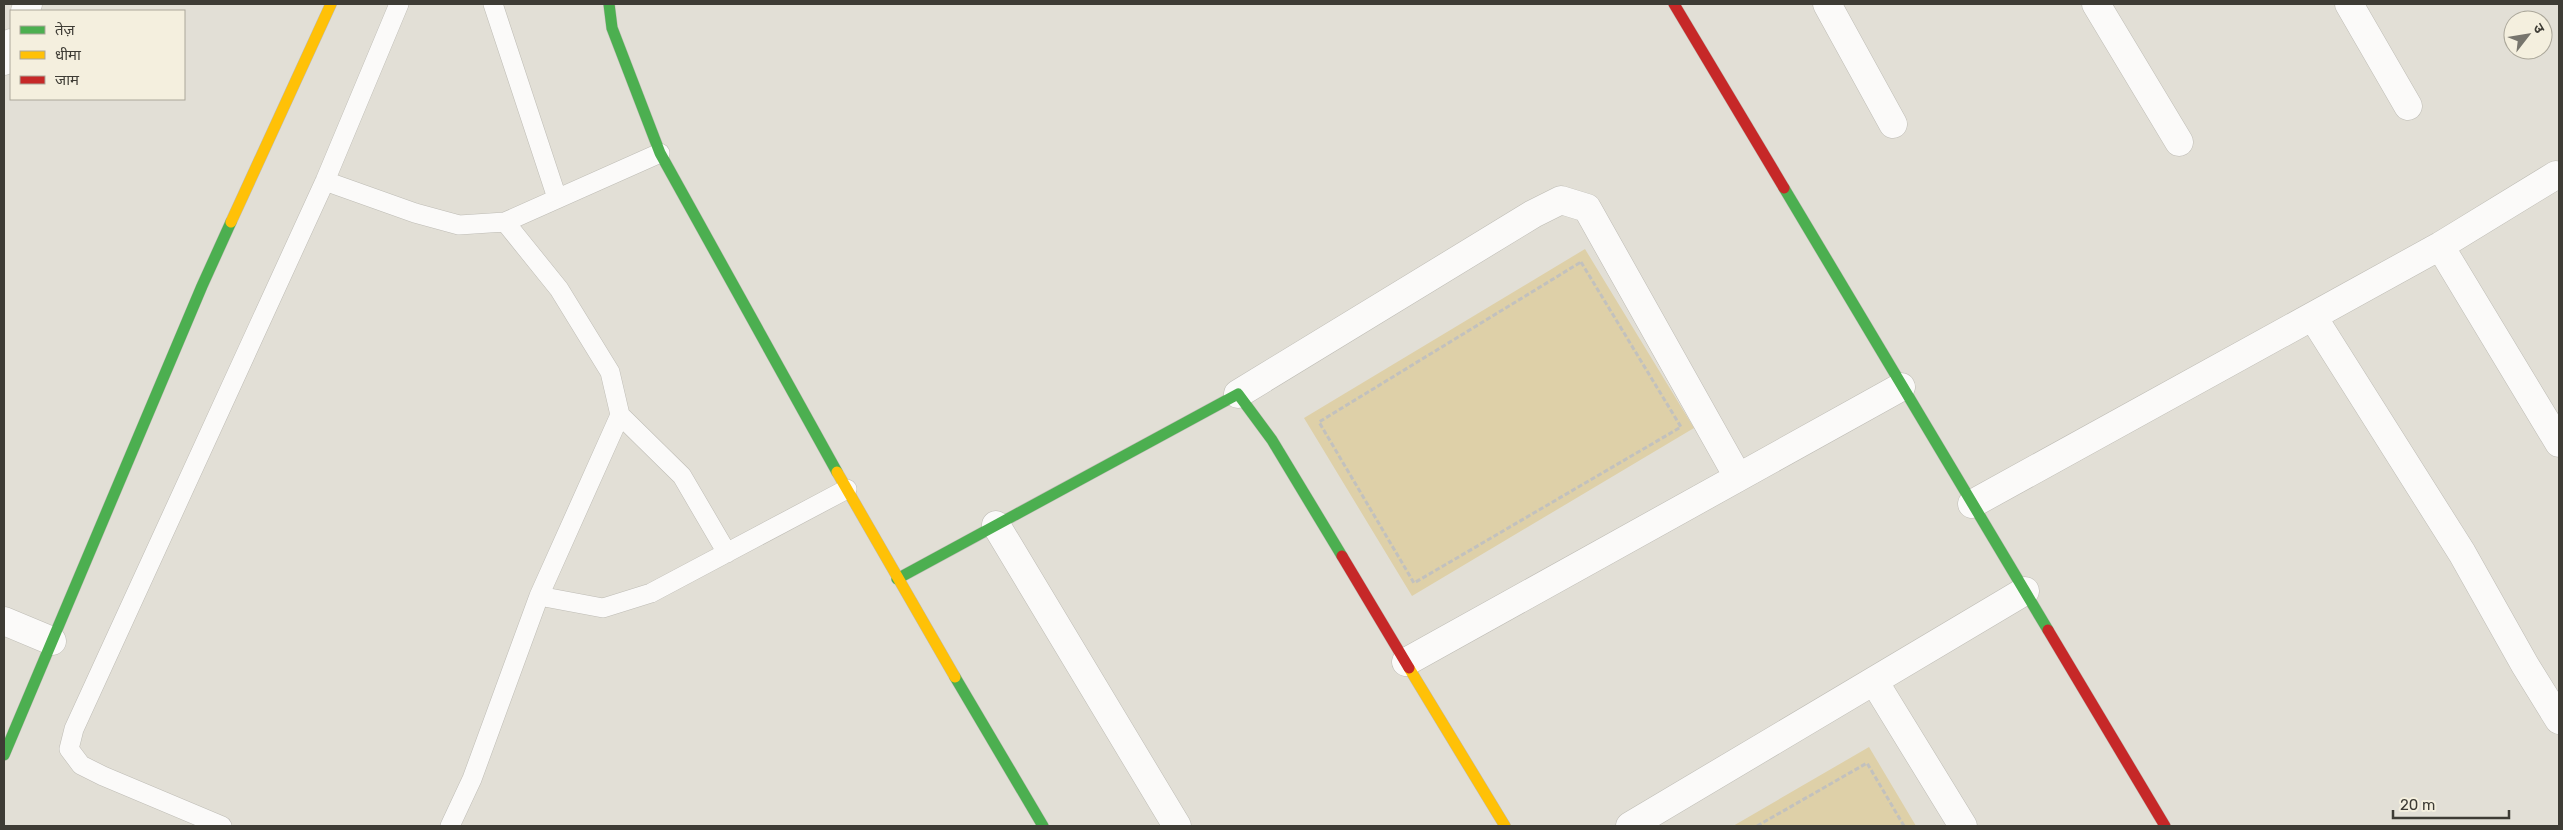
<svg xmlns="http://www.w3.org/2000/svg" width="2563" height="830" font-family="Rubik,'Noto Sans Devanagari',sans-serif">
<rect width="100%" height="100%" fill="#e2dfd6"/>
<path fill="#ded0a8" d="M1585 249 1694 428 1412 596 1304 418Z
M1869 747 1916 826H1733Z"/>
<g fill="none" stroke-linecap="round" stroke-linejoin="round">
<defs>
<path id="lane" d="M493 4 557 198
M325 181 415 213 459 225 505 222 660 153
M620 415 682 476 727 553
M539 596 603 608 651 593 847 489
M222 826 103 776 81 765 69 749 74 729 325 181 399 4
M450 826 472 779 539 596 620 415 610 372 559 289 505 222"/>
<path id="street" d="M1827 4 1893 124
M2096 4 2179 142
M2349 4 2408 106
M25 11 28 4
M4 61 11 43
M2440 246 2559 443
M2313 317 2462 553 2525 665 2559 720
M1238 394 1533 214 1561 200 1587 208 1738 477
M1972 504 2440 246 2556 175
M996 525 1177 826
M4 621 52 641
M1406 662 1901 387
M1874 681 1963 826
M1630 826 2025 591"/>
<path id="fast" d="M609 4 612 28 660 153 837 472
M1784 188 2048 630
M897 579 1238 394 1272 440 1342 556
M955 677 1043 826
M4 755 202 286 231 222"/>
<path id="slow" d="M231 222 331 4
M837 472 955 677
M1409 668 1505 826"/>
<path id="jam" d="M1674 4 1784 188
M1342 556 1409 668
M2048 630 2165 826"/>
</defs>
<use href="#lane" stroke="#bebcb5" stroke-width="20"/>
<use href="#street" stroke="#bebcb5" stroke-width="29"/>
<use href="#fast" stroke="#bebcb5" stroke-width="12"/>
<use href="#slow" stroke="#bebcb5" stroke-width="12"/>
<use href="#jam" stroke="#bebcb5" stroke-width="12"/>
<path stroke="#c2c1be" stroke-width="3" stroke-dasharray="5 2.5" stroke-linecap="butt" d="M1581 262 1681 427 1414 583 1319 422Z
M1757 826 1867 763 1904 826"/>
<use href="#lane" stroke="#fbfaf9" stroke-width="19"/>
<use href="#street" stroke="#fbfaf9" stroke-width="28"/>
<use href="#fast" stroke="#4caf50" stroke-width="11"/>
<use href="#slow" stroke="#ffc107" stroke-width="11"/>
<use href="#jam" stroke="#c62828" stroke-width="11"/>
</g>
<rect width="2563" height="830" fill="none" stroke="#3e3c35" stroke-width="10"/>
<rect x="10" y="10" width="175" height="90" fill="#f4efde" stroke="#aba79a"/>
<rect x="20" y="26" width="25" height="8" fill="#4caf50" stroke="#aba79a"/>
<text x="55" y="35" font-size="15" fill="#3e3c35">तेज़</text>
<rect x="20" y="51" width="25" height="8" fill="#ffc107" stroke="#aba79a"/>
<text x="55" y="60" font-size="15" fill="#3e3c35">धीमा</text>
<rect x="20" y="76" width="25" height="8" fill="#c62828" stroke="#aba79a"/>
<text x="55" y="85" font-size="15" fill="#3e3c35">जाम</text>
<g transform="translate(2528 35) rotate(59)"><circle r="24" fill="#f4efde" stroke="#aba79a"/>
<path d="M0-4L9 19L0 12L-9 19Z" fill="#77756d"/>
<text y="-8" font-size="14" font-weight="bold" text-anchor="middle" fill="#3e3c35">उ</text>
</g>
<path d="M2393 810v8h116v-8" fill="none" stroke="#3e3c35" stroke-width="2.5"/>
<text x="2400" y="810" font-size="15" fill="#3e3c35" stroke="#f4efde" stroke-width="4" paint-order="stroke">20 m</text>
</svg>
